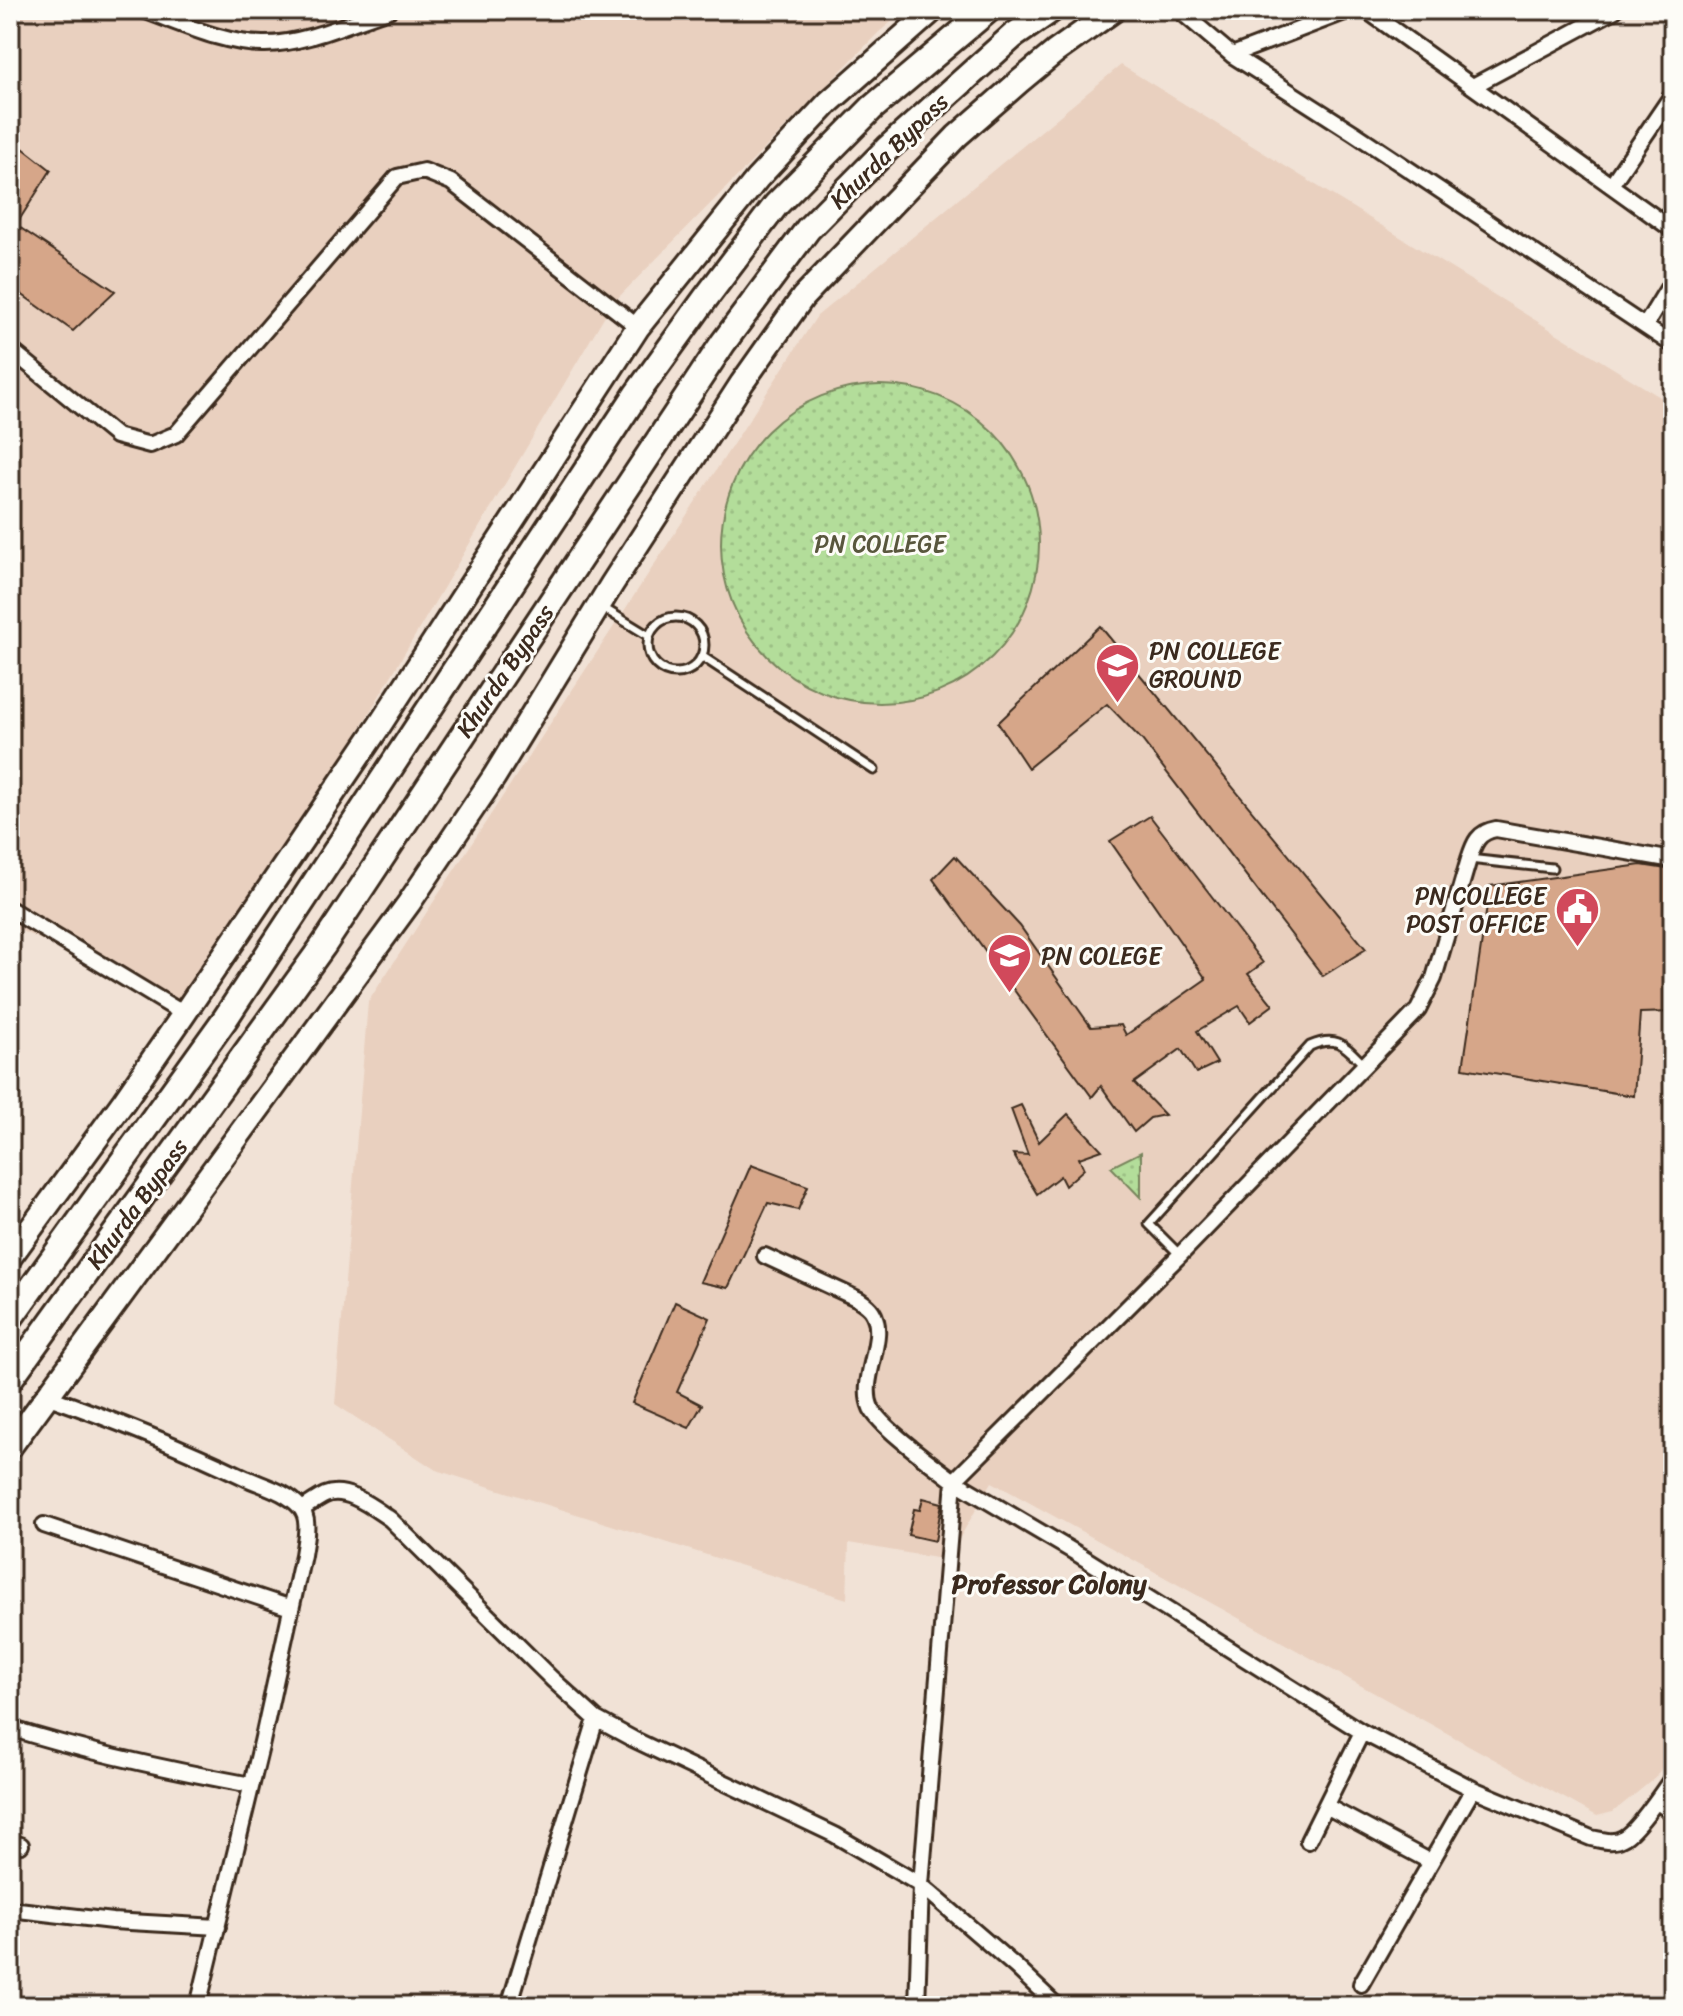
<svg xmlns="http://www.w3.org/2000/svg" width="1683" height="2016" font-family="Sriracha,sans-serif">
<defs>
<pattern id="park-dots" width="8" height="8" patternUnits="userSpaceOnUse" patternTransform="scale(2)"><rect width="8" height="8" fill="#b3dd9a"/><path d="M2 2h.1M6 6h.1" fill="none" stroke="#9bbe84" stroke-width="1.8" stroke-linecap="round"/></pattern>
</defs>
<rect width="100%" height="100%" fill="#f1e2d6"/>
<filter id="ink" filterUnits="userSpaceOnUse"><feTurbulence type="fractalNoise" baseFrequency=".0125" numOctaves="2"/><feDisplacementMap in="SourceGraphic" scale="16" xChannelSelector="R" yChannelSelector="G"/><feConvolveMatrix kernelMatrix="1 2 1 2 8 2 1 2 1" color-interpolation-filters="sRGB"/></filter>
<g filter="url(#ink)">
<path fill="#e9d0bf" d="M10 10H906L879 32 611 305 195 1007 10 926Z
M1121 65 1673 405V1751L1655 1778 1613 1812 1597 1816 992 1482 947 1560 849 1543 847 1599 436 1470 335 1404 368 1002 817 316Z"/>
<path fill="url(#park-dots)" stroke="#77845c" stroke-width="2" d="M721 544a159 159 0 1 1 318 0a159 159 0 1 1-318 0Z
M1141 1152V1198L1111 1167Z"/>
<path fill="#d6a689" stroke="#3b2a1e" stroke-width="2" d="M10 138 51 170 16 225 115 291 73 331 10 286Z
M1100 626 1366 949 1323 976 1142 740 1107 704 1028 768 998 723Z
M1150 816 1263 963 1248 974 1273 1005 1250 1022 1239 1006 1197 1031 1217 1063 1196 1073 1181 1049 1134 1083 1165 1115 1150 1118 1134 1132 1101 1086 1092 1097 933 879 955 856 1020 926 1091 1027 1121 1025 1126 1035 1206 979 1110 841Z
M1641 865 1673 870V1012L1640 1013 1634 1096 1463 1068 1490 886Z
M1021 1105 1039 1142 1068 1114 1102 1150 1079 1158 1084 1169 1065 1186 1060 1176 1037 1194 1013 1154 1028 1155 1011 1109Z
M751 1165 808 1186 798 1210 768 1203 728 1288 700 1282Z
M675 1302 710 1318 677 1392 702 1405 689 1428 632 1403Z
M923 1498 942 1503 935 1541 908 1535 914 1509 920 1510Z"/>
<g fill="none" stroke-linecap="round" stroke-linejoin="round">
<defs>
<path id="service" d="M600 606 649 636
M648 645a28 28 0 1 1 56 0a28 28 0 1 1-56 0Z
M703 657 874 770
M1469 859 1552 868
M1180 1255 1149 1224 1310 1046C1338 1034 1345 1046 1364 1065"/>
<path id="minor" d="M143 10C180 23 224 44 263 44 302 45 351 22 389 10
M1179 10 1232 55 1354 133 1673 345
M1366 10 1673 230
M1232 55 1350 10
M1473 86 1615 10
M1611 185 1673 94
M1645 326 1673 280
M10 349 116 436 150 445 176 434 397 177 424 171 451 182 638 327
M1673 860 1496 829C1478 832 1474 843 1469 859L1434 978 1418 1010 1180 1255 954 1481 1081 1556 1362 1732 1473 1789 1591 1838C1602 1840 1613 1844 1623 1838 1636 1832 1664 1790 1673 1777
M10 909 184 1014
M765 1256 858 1299C864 1303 869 1306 872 1311 889 1337 858 1379 871 1408 881 1428 935 1466 954 1481L921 1885 917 2006
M46 1396C114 1420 181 1447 246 1478 264 1486 287 1492 300 1507 311 1519 305 1540 303 1555L262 1742 198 2006
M302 1509C310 1504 317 1499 325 1495 346 1486 372 1507 390 1519L552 1679 596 1719 633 1739 835 1835 921 1885 1016 1967 1057 2006
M44 1525 291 1608
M10 1728C89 1753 170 1770 251 1785
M1656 1801 1673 1813
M1326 1806 1431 1862
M1308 1841 1362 1732
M10 1843 21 1845
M10 1909 112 1921 218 1927
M1361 1984 1473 1789
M509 2006 596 1719"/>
<path id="secondary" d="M10 1257 124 1101 184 1014 379 726 638 327 757 179 829 102 933 10
M10 1447 409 903 494 777 612 584 742 383 803 297 957 136 1020 81 1055 52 1114 10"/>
<path id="trunk" d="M10 1318 225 1019 636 395 705 299 776 205 872 108 988 10
M10 1379 323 946 723 343 808 229 888 148 1013 36 1051 10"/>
</defs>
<use href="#service" stroke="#3b2a1e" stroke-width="13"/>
<use href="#minor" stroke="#3b2a1e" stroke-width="20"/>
<use href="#secondary" stroke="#3b2a1e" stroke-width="28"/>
<use href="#trunk" stroke="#3b2a1e" stroke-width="30"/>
<use href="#service" stroke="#fdfcf7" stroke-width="7"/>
<use href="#minor" stroke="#fdfcf7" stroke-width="14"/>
<use href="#secondary" stroke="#fdfcf7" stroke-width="22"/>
<use href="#trunk" stroke="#fdfcf7" stroke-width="24"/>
</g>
</g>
<defs>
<symbol id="university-pin" viewBox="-11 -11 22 30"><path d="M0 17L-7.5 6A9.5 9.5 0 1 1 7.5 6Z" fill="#d1495b" stroke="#fdfcf7"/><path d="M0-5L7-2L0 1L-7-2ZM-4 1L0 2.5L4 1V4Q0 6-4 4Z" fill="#fff"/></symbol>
<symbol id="civic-pin" viewBox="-11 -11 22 30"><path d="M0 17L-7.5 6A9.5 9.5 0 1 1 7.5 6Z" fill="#d1495b" stroke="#fdfcf7"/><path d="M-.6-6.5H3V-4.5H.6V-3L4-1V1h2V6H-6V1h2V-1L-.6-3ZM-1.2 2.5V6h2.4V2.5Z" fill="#fff"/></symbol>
</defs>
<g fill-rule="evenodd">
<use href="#university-pin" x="1092" y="640" width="51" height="69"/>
<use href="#civic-pin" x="1552" y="884" width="51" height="69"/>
<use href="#university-pin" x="984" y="930" width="51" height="69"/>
</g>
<g text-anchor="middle" stroke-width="6" stroke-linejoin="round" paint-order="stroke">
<g font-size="24" fill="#3b2a1e" stroke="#fdfcf7">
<text transform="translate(889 151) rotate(-44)" y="8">Khurda Bypass</text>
<text transform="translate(505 671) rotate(-56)" y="8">Khurda Bypass</text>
<text transform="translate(137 1204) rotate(-54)" y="8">Khurda Bypass</text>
</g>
<g font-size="24" fill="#59573d" stroke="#fdfcf7">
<text x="880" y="552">PN COLLEGE</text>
</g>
<g font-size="24" fill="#3b2a1e" stroke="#fdfcf7" text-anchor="start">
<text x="1149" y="659">PN COLLEGE<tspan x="1149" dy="28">GROUND</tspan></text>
<text x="1546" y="904" text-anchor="end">PN COLLEGE<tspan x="1546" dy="28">POST OFFICE</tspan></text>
<text x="1041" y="964">PN COLEGE</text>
</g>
<g font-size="26" font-weight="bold" fill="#3b2a1e" stroke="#fdfcf7">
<text x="1049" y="1593">Professor Colony</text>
</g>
</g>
<rect width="1683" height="2016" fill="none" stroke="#fdfcf7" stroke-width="40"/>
<rect x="20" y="20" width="1643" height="1976" fill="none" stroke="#3b2a1e" stroke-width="3" filter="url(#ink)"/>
</svg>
